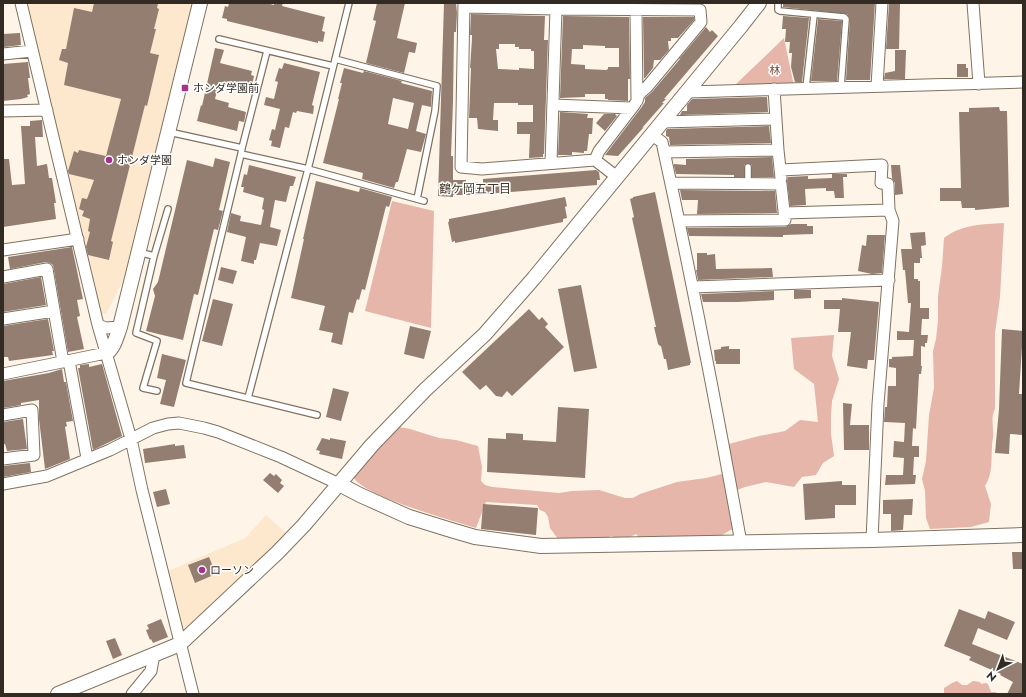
<svg xmlns="http://www.w3.org/2000/svg" width="1026" height="697" font-family="Jost,'Noto Sans JP',sans-serif">
<rect width="100%" height="100%" fill="#fef5e8"/>
<path fill="#fde8ce" d="M24 3H194L186 41 124 279 106 314H100Z
M266 515 286 533 272 548 220 598 183 630 168 571 245 538Z"/>
<path fill="#e5b6a9" d="M784 38 794 86 733 87Z
M392 201 434 211 431 328 365 311Z
M1004 223 1000 297 995 333V409C991 417 993 422 993 431 994 436 992 441 992 446 991 461 993 473 985 486L991 504 989 522 971 527 930 529 926 518 925 491 922 479 926 461 929 415 934 388 933 351 936 339 938 321V296L942 267 944 238C960 225 983 224 1004 223Z
M834 335 832 356 839 379 832 401 831 416V434L834 456 823 463 816 475 802 477 794 487 766 482 745 487 729 493 734 528 722 535 703 538H640L636 534C634 535 632 536 630 537 624 541 617 538 611 536L606 539H558L550 528 548 517 545 512 540 510 537 505 486 502 476 528C454 521 359 495 353 476L369 458 399 427 410 429 439 438 456 440 478 446 482 467 481 481 485 485 492 487 559 493 572 491 599 490 625 498H633L640 494 677 482 706 478 722 474 721 446 759 436 785 431 800 420 818 422 814 384 794 369 791 338Z
M957 681 962 685H967L973 681 980 682 981 684 985 683 988 684 991 692H996L998 694H944V688L952 683Z"/>
<path fill="#937e71" fill-rule="evenodd" d="M94 3H158L157 8 159 9 154 29H156L150 53 159 55 147 106 145 105 111 241 113 242 109 260 88 255 86 247 90 232 88 231 90 219 82 216 84 211 79 209 82 198 87 199 94 180 69 174 68 171 74 151 78 153 79 150 106 156 121 99 64 85 68 63 59 60 62 49H66L74 8 92 12Z
M229 3H267L274 5V3H283L282 6 325 17 322 31 325 32 323 42 318 41V43L227 21V19L222 18 225 6 228 7Z
M377 3H405L397 38 417 43 415 53 409 52 404 73 366 63 376 21 373 20Z
M444 3H456L457 13 456 32H454L453 102 451 156H453V180H466V182L483 183V179L596 170 599 172 600 180H597V185L474 195H453V197L438 196Z
M783 3H875L870 80H846L850 19 847 14 783 7Z
M889 4H900L899 49H886Z
M471 14 545 16 544 40H548L544 154H543V157L529 158 530 134H517V122H533V105H518V103H494L493 120H498V131L478 129 477 118H469L471 68H470L472 39V35H470ZM499 44H515V47H519V49H531V51H534V69L519 68V70L498 69 496 49H499Z
M563 16 629 17 630 79H628V101L608 100V99H605V94H585V97L560 98ZM583 45 605 46V48H619V67H608V69L606 70 585 69V65L571 64 572 49H583Z
M783 16 809 18 802 82H795L791 67 792 53H789L790 42H785L786 29H782Z
M643 17H694V20L678 38H671V41H668L669 50 660 60H654L653 68 645 78H644Z
M818 19 842 21 837 81H811Z
M706 27 710 32 712 30 718 36 664 99H666L662 103H664L642 128 644 127 618 156 605 155 641 108 645 102V98L652 92 680 59H679Z
M20 33 21 45 4 47 3 34Z
M215 48 224 50 220 63 252 71 251 75 254 76 252 85 249 84 248 88 219 82 215 99 229 103 228 107 246 112 244 122 239 121 237 131 197 121 201 105 202 106Z
M895 50H906L905 79H884L885 73 895 71Z
M28 62 30 78H28L30 94 27 95 28 97 21 99 3 101V64Z
M284 63 320 72 312 105 314 106 313 114 297 111 296 113 293 112 289 128 285 127 280 148 271 146 272 141 269 140 272 129 275 130 280 109 264 105 266 97 274 99 278 82 275 81 279 68 282 69Z
M957 64H966V68H968V77H957Z
M344 68 363 73 364 71 402 81 401 83 432 91 431 107 422 105 416 131 426 134 421 152 407 149 398 182H396L394 188 362 179 363 173 323 163 339 99H338L342 83H340ZM393 98 414 103 408 129 388 124Z
M767 97 768 112 680 115 682 111H687V105L692 99Z
M999 107 1000 111H1007L1009 207 975 210V208H962L961 201H940V188H961L959 112H969V108Z
M560 112 588 114 587 118H593L592 134H589L587 151H584V153L572 152V155H558Z
M604 114H615L617 116 605 131 596 123Z
M42 120 43 137H35L37 166 47 164 49 178H52L56 203H54L56 219 3 227V159H9L12 185 25 184 21 126H30V121Z
M769 126 771 143 670 145 669 137 666 136V131L667 129Z
M772 157 774 177H752V165L748 163 744 165V177H734V175L676 174 674 166V164L686 165V159Z
M215 158 230 162 219 210 223 211 218 230 214 229 198 295 194 294 183 340 146 331 155 296 153 289 158 282 187 160 213 167Z
M249 165 296 177 293 186H290L286 202 275 200 270 227 281 230 277 246 260 243 256 260H254V264L241 261 246 237 227 232 231 213 241 216 240 221 261 225 264 210 262 209 264 198 243 192 244 187H241L244 174 247 175Z
M891 165H900L903 194 895 195V183L892 178Z
M832 174H847V177H843L844 198H835L834 191H826V188L805 189 806 205 790 206 787 181 788 177 808 176V179L832 178Z
M316 181 359 192 360 188 392 197 389 207 386 206 365 290 362 289 359 300 357 299 353 313 349 312 342 345 331 342 333 333 319 330 325 306 291 298 304 239H303Z
M680 190 775 191 777 213 697 214 698 200H682Z
M655 192 691 363H690V365L668 370 666 359H664L661 346H660L658 344 654 327H656L632 218 634 217 630 199 633 198V197Z
M565 197 567 206 565 207 567 218 563 219V222L455 243V241L452 242 448 222H449V219Z
M791 224H807V226H813V234L783 235V237L689 236 687 228 785 227Z
M925 232 926 245 921 246 922 258H920V263H914V279H918V281H920V308H929V319H922L921 335H928L927 343H925V347L921 346V366H922L921 374H919L916 429 913 428 912 446H919V457H914L913 475H916L915 484 885 485 886 475H903L904 458 893 457 894 441 904 442 905 423 884 422 885 407H887L888 386H896V368L889 367V359H892V357L913 356 914 340H897V331L909 332 911 303H908L905 270H903L901 249H912L910 233Z
M867 235H885L882 273 872 274 858 271 862 245 866 246Z
M72 247 83 299 77 300 80 316 77 317 84 349 68 352 53 265 50 263 46 262 10 269 8 257Z
M697 253H707V255L715 254 716 269 772 268 773 277 698 280 696 270H697Z
M221 267 237 271 233 284 218 280Z
M41 277 46 305 3 312V284Z
M581 285 597 368 574 372 558 289Z
M794 290H811V298L794 299Z
M774 291V300L738 302H703L701 294Z
M842 298 879 302 874 360H868L867 369 847 366 851 332H838L840 309H824V300H842Z
M213 299 233 304 222 346 202 341Z
M529 309 539 320 542 317 548 324 545 327 564 347 512 396 507 391 502 397 496 396 486 385 480 390 462 372Z
M48 319 54 351H52L53 355 9 361 8 357H4L3 326Z
M410 326 431 331 424 359 404 354Z
M1002 329 1023 331 1019 394H1023V435L1010 434 1009 454 995 453 999 409Z
M729 346V349H740V364H716V361H715L714 350 721 349V347Z
M162 354 186 360 174 407 160 404 166 380 157 378Z
M89 364V367L102 364 122 436 93 450 78 368H80V365Z
M62 369 64 382H66L73 421 66 422 67 426 65 427 70 459 45 469 39 419V400L21 403V405L3 408V381L49 373Z
M333 388 349 392 341 421 326 417Z
M843 403 852 404 850 425H869V450H844Z
M558 407 589 409 585 478 487 472 488 438 506 439V433L523 434V440L556 442Z
M23 419 27 449 7 451 5 444H3V422Z
M322 438 330 440V438L346 441 342 459 319 454 320 451 316 450Z
M175 444V446L184 445 186 458 145 463 143 449Z
M30 463 31 472 3 477V466Z
M270 473 274 476 276 474 282 480 280 483 284 486 278 493 263 480Z
M842 481V485H856V505H835V518L805 520 803 484Z
M166 489 170 504 157 507 153 492Z
M913 499 912 515H904L903 530 891 531V514H883V500Z
M483 504 538 508 536 535 481 529Z
M1012 552H1023V569H1013Z
M209 557 216 574 195 583 188 565Z
M959 609 985 619 988 611 1015 622 1007 640 978 628 972 644 1023 664V694H1007L1013 682 1000 675 1001 674 969 660 971 657 944 646Z
M161 619 168 637 153 643 151 639 150 640 146 630 149 629 147 625Z
M115 638 122 655 113 659 106 641Z"/>
<g fill="none" stroke-linecap="round" stroke-linejoin="round">
<defs>
<path id="service" d="M778 3V10L780 11 844 17 846 19 841 87
M219 39 333 66
M335 59 437 86 435 111 417 199
M806 88 814 15
M169 132 242 148 241 154 308 169 424 201
M242 148 267 51
M241 154 186 383 317 415
M748 184V167
M138 252 154 256 168 209
M154 256 136 333 157 341 143 388 157 391
M248 398 308 169 349 3"/>
<path id="minor" d="M21 3 98 325 131 439 142 490 193 694
M464 3 461 167 482 169 595 160 617 177
M973 3 979 84
M464 7 556 9 700 10 701 22 647 87 639 94 637 101 636 10
M3 54 32 51
M877 86 882 3
M774 89 778 150 781 178
M688 92 1023 82
M553 105 631 108
M3 111 47 110
M663 122 775 119
M652 135 662 142C691 275 717 409 741 543
M664 152 778 150
M595 160 599 151 635 104
M551 163 556 9
M781 170 882 165 881 183 888 184 889 210 893 221 878 404 872 540
M671 183 781 184 785 220 680 221
M784 213 889 210
M3 250 78 239
M3 277 47 269 63 362
M693 287 889 280
M3 319 54 311
M98 325 106 328 120 327
M69 361 87 458
M3 374 106 353
M3 415 32 410 34 455 3 459
M3 484 47 476 110 450 153 428 168 424 179 423 204 428 218 432 281 457 339 484
M132 694 151 671 154 654"/>
<path id="tertiary" d="M106 353C114 349 117 335 120 327L200 3
M339 484 360 495 409 517 451 530 475 537 541 546 872 540 1023 535
M58 694 180 644 277 553 304 525 372 445 425 390 485 334 534 278 741 26 759 3"/>
</defs>
<use href="#service" stroke="#7f7260" stroke-width="8"/>
<use href="#minor" stroke="#7f7260" stroke-width="13"/>
<use href="#tertiary" stroke="#7f7260" stroke-width="16"/>
<use href="#service" stroke="#fff" stroke-width="5.5"/>
<use href="#minor" stroke="#fff" stroke-width="11"/>
<use href="#tertiary" stroke="#fff" stroke-width="14"/>
</g>
<g fill="#a4318b" stroke="#fff" stroke-width="1.5">
<rect x="181" y="84" width="8" height="8" rx="2"/>
<circle cx="109" cy="160" r="4"/>
<circle cx="202" cy="570" r="4"/>
</g>
<g text-anchor="middle" stroke-width="3" stroke-linejoin="round" paint-order="stroke">
<g font-size="11" fill="#7f4232" stroke="#fff">
<text x="775" y="74">林</text>
</g>
<g font-size="11" fill="#312b24" stroke="#fff" text-anchor="start">
<text x="193" y="92">ホンダ学園前</text>
<text x="117" y="164">ホンダ学園</text>
<text x="210" y="574">ローソン</text>
</g>
<g font-size="12" fill="#443828" stroke="#fff">
<text x="475" y="193">鶴ケ岡五丁目</text>
</g>
</g>
<rect width="1026" height="697" fill="none" stroke="#312b24" stroke-width="8"/>
<g transform="translate(998 669) rotate(222)" stroke="#ffffff" stroke-width="3" paint-order="stroke">
<path d="M0-3L7 15L0 10L-7 15Z" fill="#312b24"/>
<text y="-6" font-size="11" font-weight="bold" text-anchor="middle" fill="#312b24">N</text>
</g>
</svg>
